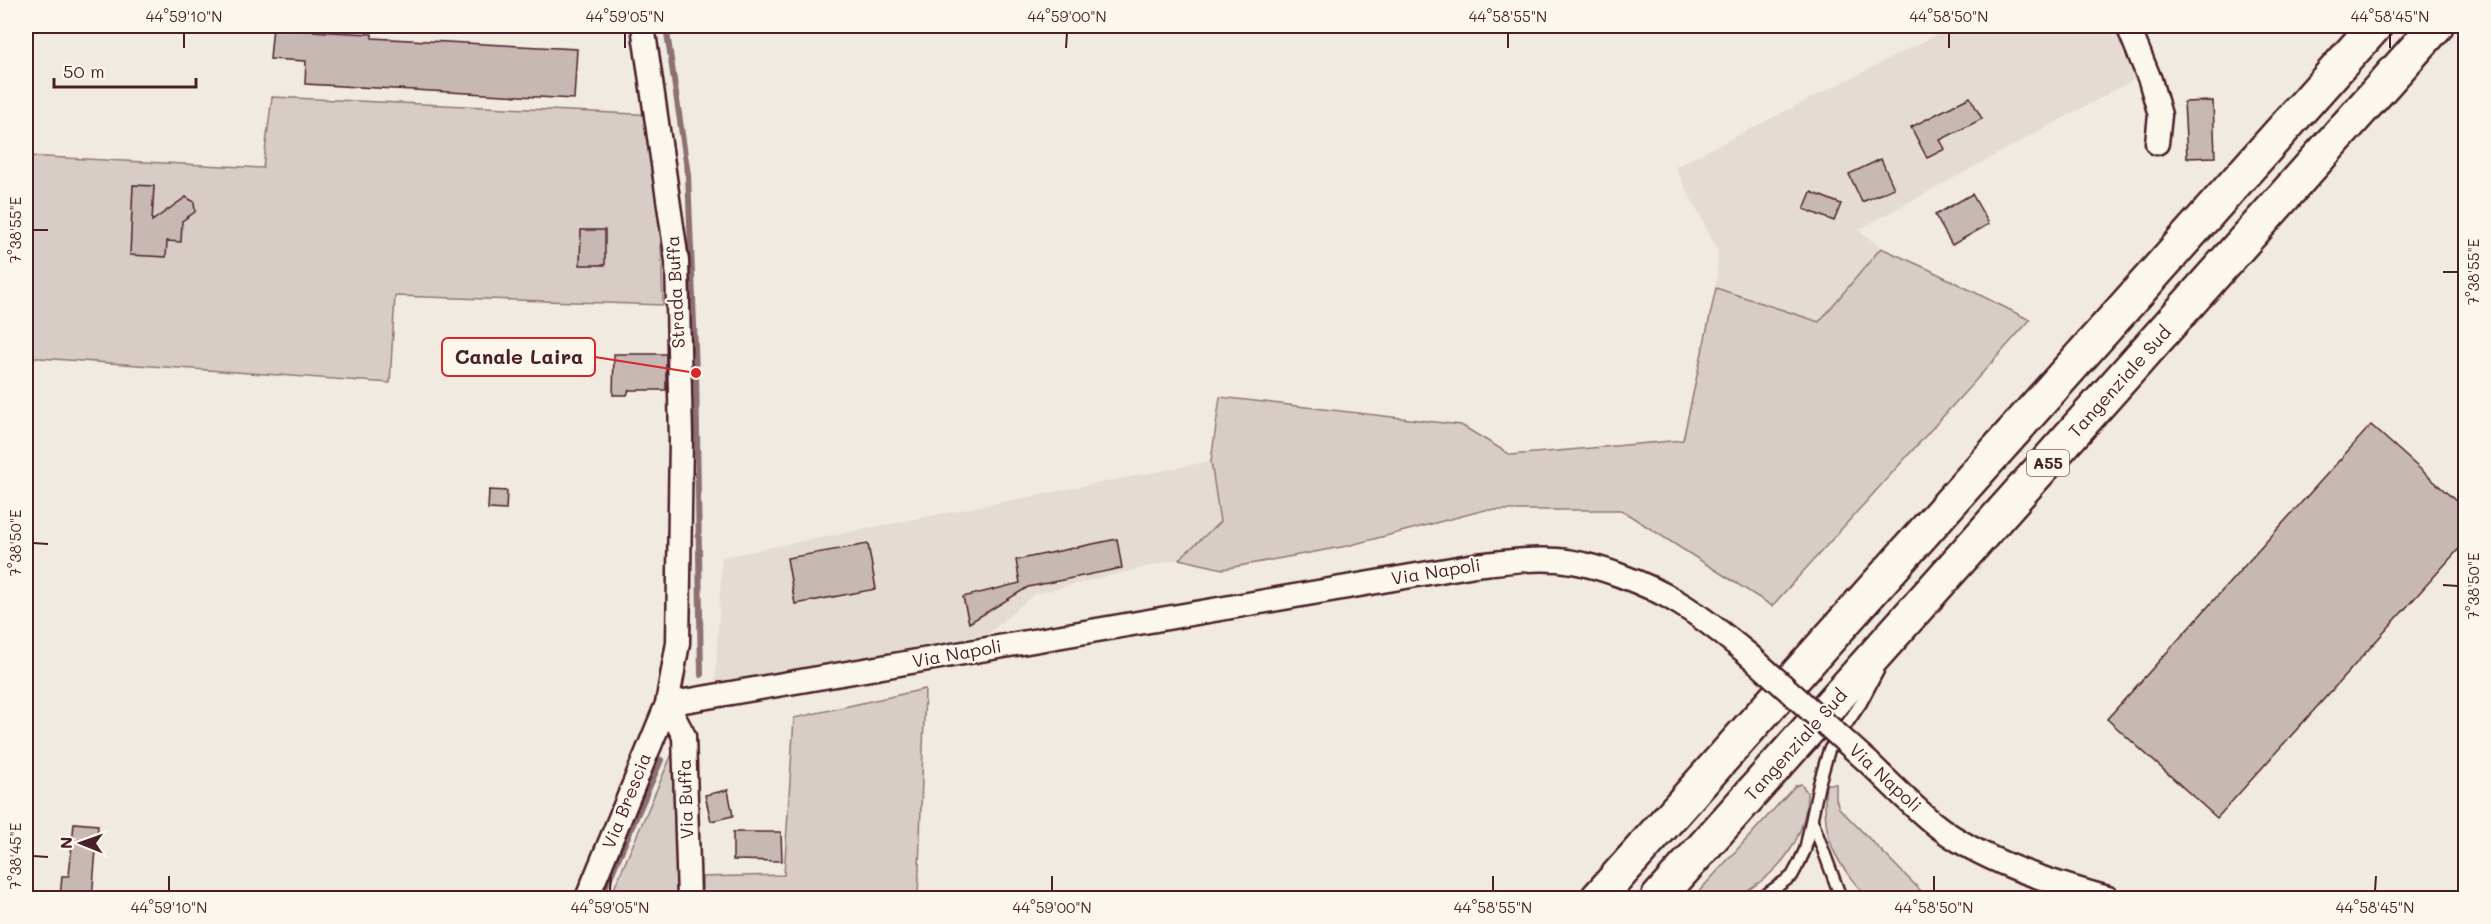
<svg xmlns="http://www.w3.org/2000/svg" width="2491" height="924" font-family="Mali,sans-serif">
<rect width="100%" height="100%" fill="#f0eae0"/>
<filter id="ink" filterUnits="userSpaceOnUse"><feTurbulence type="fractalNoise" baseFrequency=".0167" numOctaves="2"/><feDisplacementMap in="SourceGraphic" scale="12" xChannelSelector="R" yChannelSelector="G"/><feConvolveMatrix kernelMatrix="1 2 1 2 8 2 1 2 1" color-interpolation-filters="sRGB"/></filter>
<g filter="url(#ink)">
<path fill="#e4dbd2" d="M1944 26H2118L2139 77 1858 230 1881 248 1819 322 1716 288 1718 251 1675 167 1946 30Z
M1211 461 1220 522 1179 559 1034 594 988 634 715 685 722 557Z"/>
<path fill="#d8ccc6" stroke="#917678" stroke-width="1.5" d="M272 97 657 115 663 305 395 296 390 383 26 357V156L263 168Z
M1881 248 1928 269 2030 320 1772 606 1621 510H1485L1347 546 1223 569 1179 559 1220 522 1211 461 1220 397 1461 425 1511 455 1683 440 1716 288 1819 322Z
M925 689 918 898H702V877L784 875 794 718Z
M675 747 680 898H610Z
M1801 784 1807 792C1807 833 1785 867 1751 888 1746 891 1740 897 1735 898 1723 902 1705 899 1693 898L1795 786Z
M1826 784H1836V799L1839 808 1928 898H1868C1833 860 1821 837 1826 784Z"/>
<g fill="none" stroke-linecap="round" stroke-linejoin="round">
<path stroke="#8c6f72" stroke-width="6" d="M666 26 688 175 696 373 701 675
M601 898 661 760"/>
</g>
<path fill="#c8b8b3" stroke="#4a1f2b" stroke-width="1.5" d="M273 26H290V30L372 34V38L577 49 574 99 305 84 306 61 270 59Z
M1970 97 1982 119 1940 140 1945 149 1927 158 1911 127Z
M2213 101 2215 157 2187 158 2184 102Z
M1881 159 1894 188 1862 202 1849 174Z
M133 185 154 186 152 221 186 197 194 202 195 212 182 221 181 242 167 241 166 257 130 255Z
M1811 192 1841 204 1834 221 1804 209Z
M1972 194 1989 224 1952 245 1935 215Z
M581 230H605V265H580Z
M614 354H666V390H629L627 395H613Z
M2371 425 2466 510V541L2217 818 2107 719Z
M489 490 507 491 506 510 488 509Z
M1117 539 1122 568 1028 587 969 623 963 597 1020 583 1016 560Z
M868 544 876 589 795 604 787 558Z
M728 790 733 816 711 821 705 795Z
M74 823 98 825 92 898H60L62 876H69Z
M733 832H781L782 861 733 860Z"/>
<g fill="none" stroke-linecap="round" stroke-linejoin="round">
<defs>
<path id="lane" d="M1812 820 1841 898
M1761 898 1792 876 1799 863 1805 850 1819 784 1829 750 1861 703 1878 671"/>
<path id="street" d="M2128 26 2150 80 2160 115 2157 143
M667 704 1475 565C1503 562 1530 558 1558 560 1594 563 1648 584 1679 603 1704 618 1727 637 1749 655
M667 704 684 736 689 898
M1868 762C1889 782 1909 803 1932 822 1980 861 2050 882 2108 898
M587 898 667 704 678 643 681 438 677 261 643 26"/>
<path id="highway" d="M1598 898 2375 26
M1658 898 2436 26"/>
</defs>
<use href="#lane" stroke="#4a1f2b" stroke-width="15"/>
<use href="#street" stroke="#4a1f2b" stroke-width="27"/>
<use href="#highway" stroke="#4a1f2b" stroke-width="38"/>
<use href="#lane" stroke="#fbf7ec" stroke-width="10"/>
<use href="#street" stroke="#fbf7ec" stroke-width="22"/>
<use href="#highway" stroke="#fbf7ec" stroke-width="33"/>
<defs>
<path id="street-bridge" d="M1749 655 1868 762"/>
</defs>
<use href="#street-bridge" stroke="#4a1f2b" stroke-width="27" stroke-linecap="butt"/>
<use href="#street-bridge" stroke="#fbf7ec" stroke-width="22"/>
</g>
</g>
<path fill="none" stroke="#4a1f2b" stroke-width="2" d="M184 48V33M625 48V33M1066 48 1067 33M1508 48V33M1949 48V33M2390 48V33M33 230H48M2443 272H2458M33 543 48 544M2443 585 2458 586M33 856 48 857M169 891V876M610 891 611 876M1052 891V876M1493 891V876M1934 891V876M2375 891 2376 876"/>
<g text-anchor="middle" stroke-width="4.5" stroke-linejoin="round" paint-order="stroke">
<rect fill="#fbf7ec" stroke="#7f6065" stroke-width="1.5" x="2027" y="450" width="42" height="26" rx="4.5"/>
<g font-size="16" font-weight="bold" fill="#4a1f2b">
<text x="2048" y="469">A55</text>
</g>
<g font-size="18" fill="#4a1f2b" stroke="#fbf7ec">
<text transform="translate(676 292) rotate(-93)" y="6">Strada Buffa</text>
<text transform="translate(2120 382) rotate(-48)" y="6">Tangenziale Sud</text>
<text transform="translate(1436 572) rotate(-9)" y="6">Via Napoli</text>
<text transform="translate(957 654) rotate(-10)" y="6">Via Napoli</text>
<text transform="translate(1796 745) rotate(-48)" y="6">Tangenziale Sud</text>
<text transform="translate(1885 778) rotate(43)" y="6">Via Napoli</text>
<text transform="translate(686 799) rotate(-92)" y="6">Via Buffa</text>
<text transform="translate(627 801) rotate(-68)" y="6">Via Brescia</text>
</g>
</g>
<path fill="none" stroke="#d62828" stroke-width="2" d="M696 373L595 357"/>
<circle fill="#d62828" stroke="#fbf7ec" stroke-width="2" cx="696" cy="373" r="6"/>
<rect fill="#fbf7ec" stroke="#d62828" stroke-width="2" x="442" y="338" width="153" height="38" rx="6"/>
<g font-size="20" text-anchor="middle" font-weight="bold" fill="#4a1f2b">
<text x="519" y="364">Canale Laira</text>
</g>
<rect width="2491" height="924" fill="none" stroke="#fbf7ec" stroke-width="66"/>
<g transform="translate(81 843) rotate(271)" stroke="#fbf7ec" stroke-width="4.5" paint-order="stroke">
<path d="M0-4.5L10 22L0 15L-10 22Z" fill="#4a1f2b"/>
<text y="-9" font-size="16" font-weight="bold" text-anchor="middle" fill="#4a1f2b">N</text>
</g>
<path d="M54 78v9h142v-9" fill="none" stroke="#4a1f2b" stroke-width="3"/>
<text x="63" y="78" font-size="18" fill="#4a1f2b" stroke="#fbf7ec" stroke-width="4.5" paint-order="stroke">50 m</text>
<rect x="33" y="33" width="2425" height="858" fill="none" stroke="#4a1f2b" stroke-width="2"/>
<g font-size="15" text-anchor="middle" fill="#4a1f2b">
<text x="184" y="22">44°59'10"N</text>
<text x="625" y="22">44°59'05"N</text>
<text x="1067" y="22">44°59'00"N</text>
<text x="1508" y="22">44°58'55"N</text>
<text x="1949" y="22">44°58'50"N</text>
<text x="2390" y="22">44°58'45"N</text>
<text transform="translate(16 230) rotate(-90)" y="5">7°38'55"E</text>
<text transform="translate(2474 272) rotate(-90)" y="5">7°38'55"E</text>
<text transform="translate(16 543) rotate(-90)" y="5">7°38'50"E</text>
<text transform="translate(2474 586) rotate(-90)" y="5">7°38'50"E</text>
<text transform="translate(16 856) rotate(-90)" y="5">7°38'45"E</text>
<text x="169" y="913">44°59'10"N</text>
<text x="610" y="913">44°59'05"N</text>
<text x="1052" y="913">44°59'00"N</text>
<text x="1493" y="913">44°58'55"N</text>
<text x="1934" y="913">44°58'50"N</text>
<text x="2375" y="913">44°58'45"N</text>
</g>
</svg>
